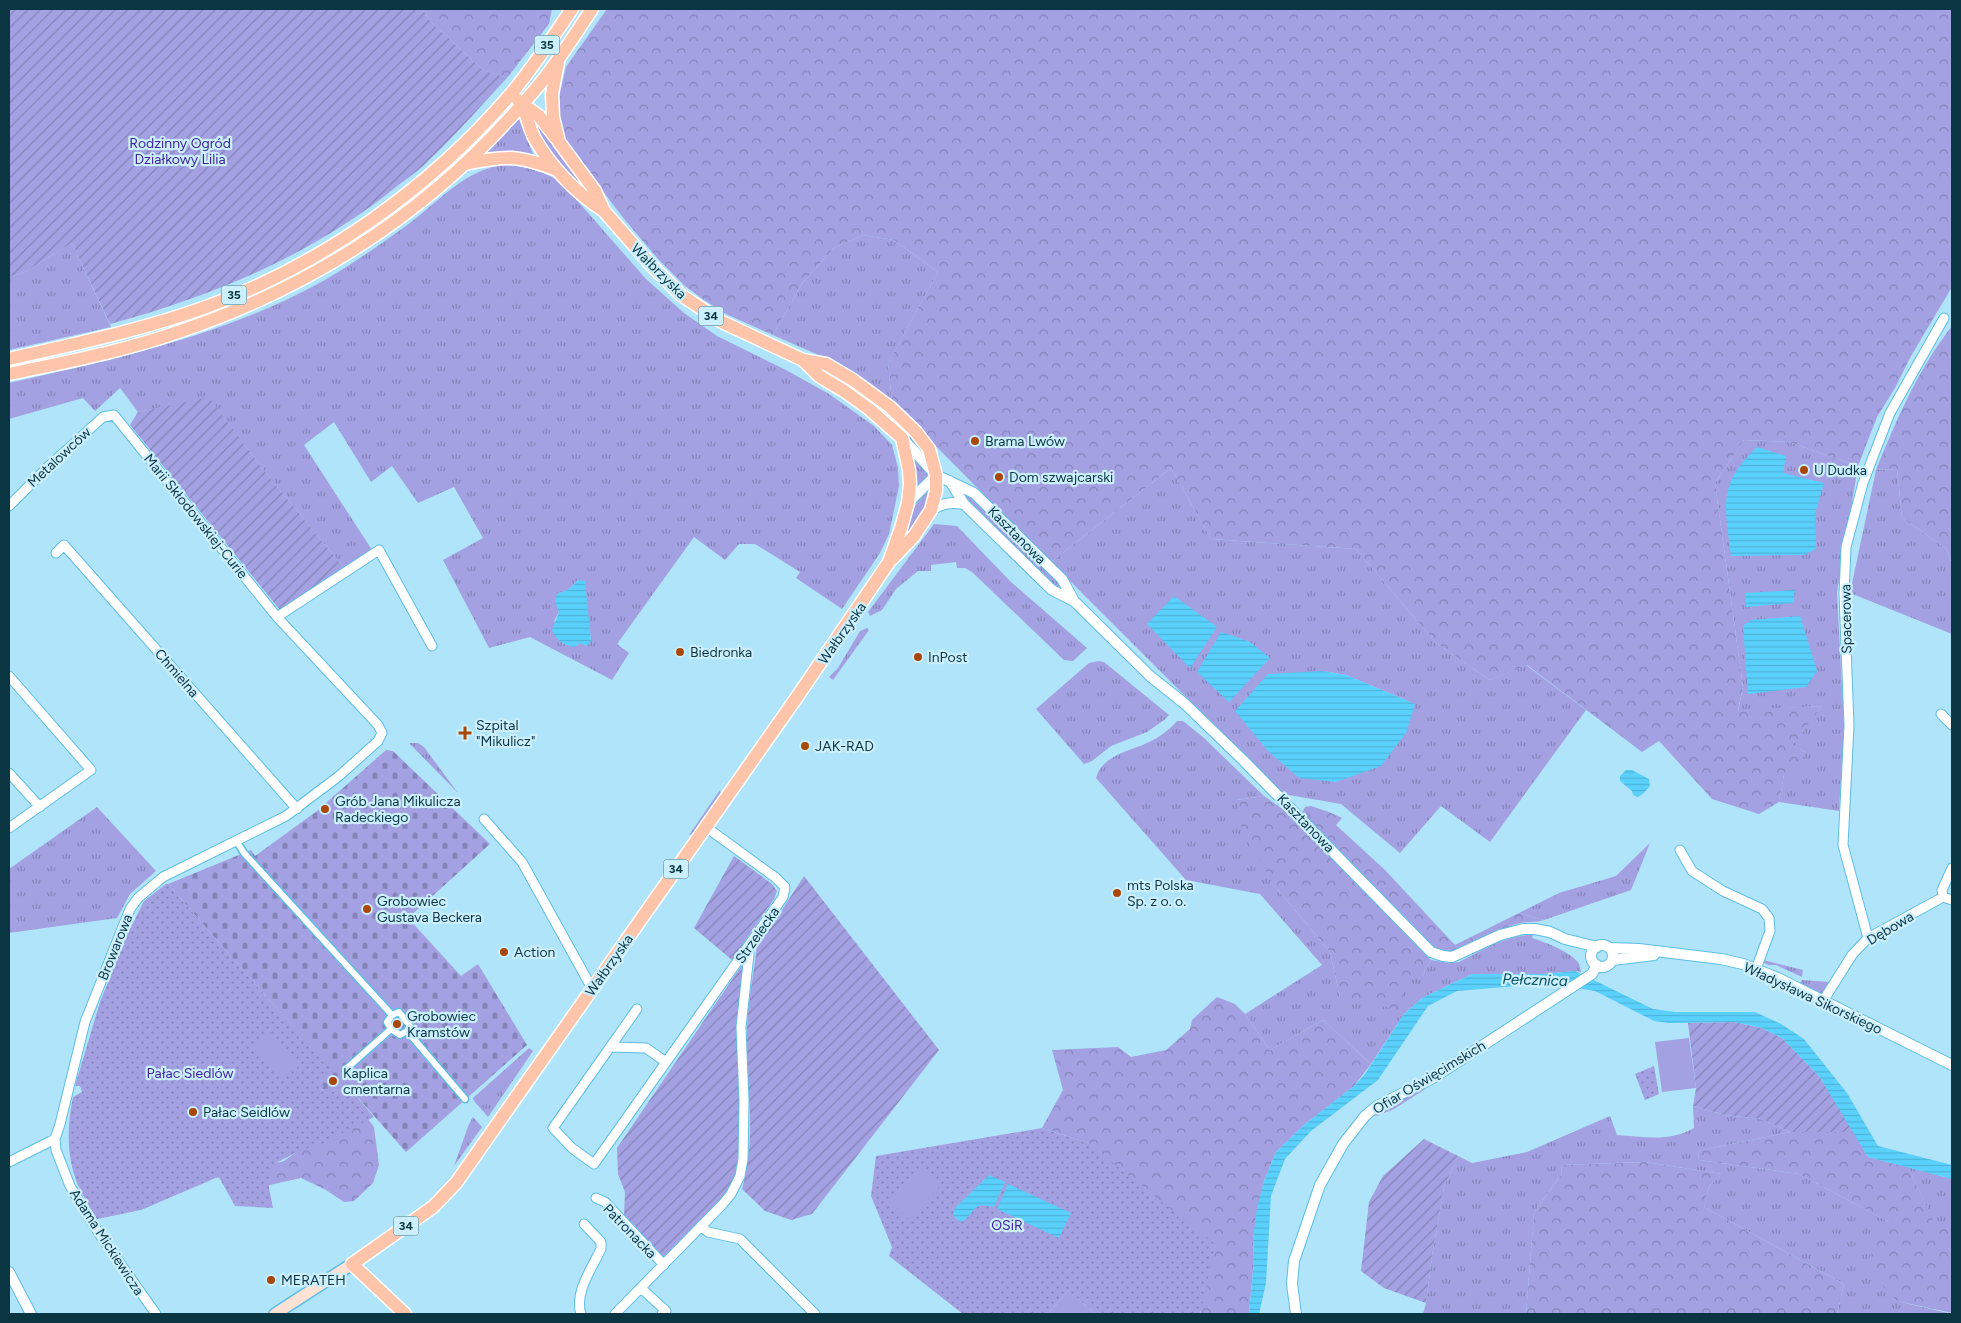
<svg xmlns="http://www.w3.org/2000/svg" width="1961" height="1323" font-family="Figtree,sans-serif">
<defs>
<pattern id="grass-tufts" width="24" height="20" patternUnits="userSpaceOnUse" patternTransform="scale(1.25)"><rect width="24" height="20" fill="#a4a1e3"/><path d="M3 7l-1-3M5 7V3M7 7l1-3M15 17l-1-3M17 17v-4M19 17l1-3" fill="none" stroke="#8484ba"/></pattern>
<pattern id="forest-crowns" width="20" height="18" patternUnits="userSpaceOnUse" patternTransform="scale(1.25)"><rect width="20" height="18" fill="#a4a1e3"/><path d="M2 6a3 3 0 1 1 6 0M12 15a3 3 0 1 1 6 0" fill="none" stroke="#8484ba"/></pattern>
<pattern id="cemetery-stones" width="16" height="16" patternUnits="userSpaceOnUse" patternTransform="scale(1.25)"><rect width="16" height="16" fill="#a4a1e3"/><path d="M2 7V4a2 2 0 0 1 4 0v3zM10 15v-3a2 2 0 0 1 4 0v3z" fill="#8484ba"/></pattern>
<pattern id="park-dots" width="8" height="8" patternUnits="userSpaceOnUse" patternTransform="scale(1.25)"><rect width="8" height="8" fill="#a4a1e3"/><path d="M2 2h.1M6 6h.1" fill="none" stroke="#8484ba" stroke-width="1.8" stroke-linecap="round"/></pattern>
<pattern id="garden-furrows" width="10" height="10" patternUnits="userSpaceOnUse" patternTransform="scale(1.25)"><rect width="10" height="10" fill="#a4a1e3"/><path d="M-1 1l2-2M0 10L10 0M9 11l2-2" fill="none" stroke="#8484ba"/></pattern>
<pattern id="water-rules" width="6" height="5" patternUnits="userSpaceOnUse" patternTransform="scale(1.25)"><rect width="6" height="5" fill="#5ad1fc"/><path d="M0 2.5h6" fill="none" stroke="#4db4d9"/></pattern>
</defs>
<rect width="100%" height="100%" fill="#afe4fa"/>
<path fill="url(#grass-tufts)" fill-rule="evenodd" d="M531 113 598 202 595 204 539 138Z
M517 119H519L533 154 531 155 505 151 484 155V153Z
M505 165C527 166 543 171 561 182L646 279 684 313 717 336 786 370 829 394 874 426 892 445 898 468 899 486 889 534 880 553 842 609 796 578 800 572 755 544H739L725 560 694 537 617 644 629 653 612 680 530 637 489 648 443 560 483 538 454 487 418 503 392 466 371 482 334 422 304 445 372 550 344 568 263 469 209 398 138 412 120 388 95 411 83 398 9 419V383C112 360 217 337 312 287 346 269 378 246 410 223 439 201 467 168 505 165ZM578 580 588 620 591 640 580 643 554 621 559 612 557 594 569 589Z
M863 235 894 240 938 272 888 363 892 402 849 371 823 357 773 335 803 282 834 248Z
M72 243 111 327 9 350V277L25 272Z
M813 364C855 386 899 413 925 454L895 425Z
M1744 440 1789 442 1858 466 1837 592 1844 727 1839 811 1779 802 1784 774 1805 752 1792 745 1822 706 1738 711 1743 687 1715 483Z
M913 457 932 477 914 488Z
M1171 468 1211 539 1356 549 1436 643 1490 680 1526 665 1586 710 1490 842 1441 806 1400 853 1341 804 1283 794 1051 562ZM1322 671 1346 675 1415 704Z
M1897 469 1902 518 1947 549 1952 565V634L1850 593 1876 470Z
M963 491 970 495 1064 588 1062 592 1019 552 961 493Z
M928 492H929L927 505 902 545C907 524 910 505 928 492Z
M934 524 957 526 1010 581 1087 648 1073 661 1064 660 972 572 965 568H957L956 562 931 565V571H918L896 589 882 610 870 616 868 612Z
M867 628 869 630 833 680 829 677 838 668 860 631Z
M1099 661 1104 662 1169 715 1164 720 1147 732 1111 746 1092 761 1084 764 1036 709 1089 663Z
M1177 721H1183L1204 738 1264 796 1237 800 1274 885 1330 952 1340 997 1409 975H1423L1431 960 1450 963 1459 962C1482 950 1507 934 1533 935L1532 938C1545 942 1568 951 1577 961 1580 964 1580 968 1581 972L1575 971 1543 974H1472L1422 998 1404 1014 1371 1064 1323 1020 1270 1050 1245 1014 1322 965 1260 894 1186 880 1096 778C1102 755 1131 751 1149 742 1160 737 1169 730 1177 721Z
M409 743H418L424 747 458 793Z
M720 790 721 794 693 834 689 835Z
M97 807 156 871 130 894 117 918 9 933V869Z
M1650 843 1631 890 1544 920 1519 913 1559 893 1616 876Z
M1763 960 1803 970 1802 977 1776 965H1769L1762 962Z
M1802 980 1830 982 1824 992 1820 994 1800 983Z
M529 1048 533 1051 488 1117 474 1101 473 1098Z
M1430 1086 1394 1109 1377 1116 1375 1115 1381 1110Z
M1693 1106 1725 1115 1761 1119 1790 1132 1698 1151 1699 1160 1799 1174 1889 1222 1897 1301 1952 1314H1837L1844 1284 1704 1207 1709 1186 1722 1174 1645 1162 1561 1165 1562 1173 1534 1213 1526 1314H1423L1426 1303 1432 1256 1444 1187 1458 1156 1472 1163 1527 1152 1610 1116 1617 1135C1644 1137 1670 1142 1694 1128Z
M473 1117 482 1127 454 1166 469 1124Z
M1908 1167 1952 1179V1218L1936 1227Z"/>
<path fill="url(#forest-crowns)" d="M422 9H552L549 24 507 78 483 70 432 23Z
M607 9H1952V287L1911 356 1895 388 1877 417 1858 466 1789 442 1744 440 1715 483 1743 687 1738 710 1822 706 1793 745 1805 752 1798 771 1784 774 1779 802 1759 814 1712 799 1659 741 1642 752 1527 665 1490 680 1436 643 1356 549 1211 539 1171 468 1051 562 892 402 888 363 938 272 894 240 863 235 834 248 803 282 773 335 726 314 704 300 685 286 658 259 625 220 574 154 564 136 559 120V108L560 92 566 67Z
M1952 326V565L1947 549 1902 518 1897 469 1876 470C1897 419 1918 369 1952 326Z
M1264 796 1296 818 1314 842 1317 841 1431 960 1423 975H1409L1399 1010 1340 997 1330 952 1274 885 1241 829 1237 800Z
M1311 806 1329 812 1342 818 1336 825 1385 870 1455 945 1519 913 1544 920C1536 923 1530 921 1521 923 1498 927 1477 946 1455 951 1448 952 1442 950 1435 948L1302 813 1305 807Z
M1217 997 1235 1004 1245 1014 1270 1050 1323 1020 1371 1064 1354 1086 1304 1125 1276 1152 1264 1181 1253 1238 1254 1260 1249 1314H1200L1201 1311 1088 1143 1042 1128 1063 1090 1052 1050 1118 1047 1131 1057 1166 1050 1190 1029 1192 1020Z
M361 1110 374 1127 379 1165 373 1183 354 1201 344 1202 326 1190 301 1178 265 1186 260 1168 284 1161 295 1153 302 1141Z
M1790 1132H1854L1868 1157 1908 1167 1936 1226 1952 1218V1313L1897 1301 1864 1267 1889 1222 1799 1174 1699 1160 1698 1151Z
M1645 1162 1722 1174 1709 1186 1704 1207 1844 1284 1837 1314H1526L1534 1213 1562 1173 1561 1165Z"/>
<path fill="url(#cemetery-stones)" d="M386 750 393 751 490 844 408 918 461 976 478 964 527 1045 406 1152 344 1082 331 1093 324 1092 321 1088 320 1082 333 1070 269 1000 168 884 251 850 255 856 317 811Z"/>
<path fill="url(#park-dots)" d="M166 884H168L269 1000 334 1070 320 1082 324 1086 321 1089 324 1092 327 1089 331 1093 344 1082 374 1117 323 1143 295 1153 278 1162 275 1169 269 1168V1188L273 1208 235 1206 220 1179 218 1177 141 1210 97 1219C90 1208 83 1196 78 1185 66 1157 67 1126 73 1097L82 1092 80 1086H75L100 1002 127 935 144 901Z
M1654 1066 1659 1094 1645 1100 1635 1074Z
M1042 1128 1088 1143 1215 1244 1200 1314H1096L1068 1291 1048 1314H963L889 1256 892 1247 871 1196 876 1156Z"/>
<path fill="url(#garden-furrows)" d="M9 9H422L432 23 483 70 507 78C482 104 458 133 431 158 421 169 408 178 396 187 312 255 214 296 110 324L72 243 25 272 9 277Z
M209 397 263 469 344 568 280 610 130 425 138 412Z
M734 856 772 884 777 891 774 899 732 960 694 928Z
M804 876 939 1050 812 1214 791 1220 765 1211 742 1189C758 1131 745 1085 747 1029 748 1001 754 972 757 945H759Z
M746 959 739 1170C722 1205 693 1231 666 1258L662 1257 633 1229 636 1227 624 1215 625 1192 618 1174 617 1148Z
M1734 1022 1762 1028 1782 1038 1819 1076 1854 1132H1790L1761 1119 1725 1115 1693 1106 1696 1088 1688 1023Z
M1424 1139 1458 1156 1444 1187 1432 1256 1426 1303 1384 1288 1361 1271 1369 1202 1383 1176Z"/>
<path fill="#a4a1e3" d="M269 1030 300 1065 282 1080 252 1045Z
M1689 1038 1696 1088 1662 1092 1655 1042Z
M921 1166 941 1185 908 1219 888 1200Z
M1068 1291 1096 1314H1048Z"/>
<path fill="url(#water-rules)" d="M1757 447 1786 456 1783 473 1824 483 1815 514 1816 549 1804 555 1731 556C1725 506 1717 485 1757 447Z
M578 580 585 581 591 641 589 644 586 646 580 643 575 647C563 645 557 641 552 630L559 612 555 602 557 594 569 589Z
M1795 590 1793 603 1746 607 1745 593Z
M1174 596 1217 627 1190 668 1147 624Z
M1800 616 1817 671 1806 687 1748 694 1743 626 1751 620Z
M1221 632 1250 642 1270 658 1229 702 1197 672Z
M1322 671 1346 675 1415 704 1406 733 1381 766 1336 782 1299 778 1268 751 1235 711 1268 674Z
M1626 770H1632L1649 779 1650 786 1644 793 1638 797 1633 795 1632 791 1620 781V776Z
M1575 971 1653 1009 1675 1012H1755L1781 1024 1804 1039 1847 1093 1878 1146 1952 1165V1179L1868 1157 1819 1076 1782 1038 1762 1028 1734 1022 1669 1023 1654 1021 1595 991 1560 985H1528L1457 991 1428 1006 1378 1080 1311 1131 1285 1159 1271 1196 1266 1283 1259 1314H1249L1254 1260 1253 1238 1257 1208 1264 1181 1276 1152 1304 1125 1354 1086 1365 1074 1404 1014 1422 998 1472 974H1543Z
M989 1175 1005 1182 994 1207C988 1206 983 1204 977 1207 970 1211 963 1232 953 1214L955 1208Z
M1008 1184 1071 1213 1059 1238 997 1209Z"/>
<g fill="none" stroke-linecap="round" stroke-linejoin="round">
<defs>
<path id="pedestrian" d="M237 842 244 853 392 1015
M399 1012 410 1026 407 1031 400 1035 391 1029 387 1022 392 1015Z
M407 1031 465 1099
M346 1069 391 1029"/>
<path id="minor" d="M9 506 50 465 103 417 114 415 277 617 378 725 382 733 378 741 339 776 286 816 163 877 138 898 130 909 85 1022 60 1124 55 1139 56 1150 70 1186 98 1232 156 1314
M56 553 64 545 297 809
M277 617 379 550 432 646
M9 676 91 770 9 828
M1941 714 1952 725
M9 773 40 807
M484 819 522 862 589 983 593 987
M1680 850 1692 871 1723 891 1762 909 1769 918 1770 931 1756 969
M1943 897 1942 890 1952 868
M1868 938 1843 845 1849 725 1844 594 1846 547 1863 483 1890 413 1944 318
M1823 1001 1852 955 1868 938 1943 897 1952 900
M637 1009 553 1128 572 1148 594 1164 783 897 785 887 776 878 706 827
M611 1047 646 1048 666 1062
M9 1162 55 1139
M596 1198 605 1202 664 1265
M701 1226 708 1232 740 1239 815 1314
M641 1288 666 1311 662 1314
M581 1314C574 1293 592 1268 601 1249V1242L584 1224
M615 1314 722 1205 731 1194 740 1176 743 1159 744 1101 741 1027 749 954 748 949"/>
<path id="tertiary" d="M902 438 936 475 974 493 1062 579 1074 601 1150 676 1185 704 1243 760 1431 952 1443 956 1452 957 1500 935 1523 929H1535L1550 932 1565 939 1597 947
M950 481 964 504 1052 590 1074 601
M908 503 936 475
M931 510C943 503 951 502 964 504
M1591 956a11 11 0 1 1 22 0a11 11 0 1 1-22 0Z
M1610 948 1639 949 1721 959 1743 964 1780 979 1952 1065
M1613 960 1654 955
M9 1272 31 1314
M1296 1314 1292 1284 1294 1261 1320 1185 1343 1144 1365 1116 1377 1106 1433 1078 1592 974 1597 965"/>
<path id="secondary" d="M275 1314 352 1264"/>
<path id="primary" d="M558 62 552 94 553 117 559 142 595 191 604 211 652 266 681 295 722 322 803 360 826 364 853 380 890 407 916 432 929 449 936 475V491L931 510 914 536 892 559
M518 100C527 110 528 127 535 139 551 167 577 194 604 211
M522 104 539 116 556 138
M465 164C506 155 518 155 557 170
M9 359C75 344 142 330 206 307 323 264 429 189 510 95 533 68 552 38 572 9
M9 374C66 362 125 351 181 331 306 289 419 218 508 120 520 107 532 94 543 80 561 57 576 33 592 9
M405 1314 352 1264 433 1207 456 1183 797 697 889 562 901 528 908 503 910 484 909 470 902 438 869 409 844 391 819 376 803 360"/>
</defs>
<use href="#pedestrian" stroke="#5ebee2" stroke-width="9"/>
<use href="#minor" stroke="#5ebee2" stroke-width="11"/>
<use href="#tertiary" stroke="#5ebee2" stroke-width="12"/>
<use href="#secondary" stroke="#5ebee2" stroke-width="14"/>
<use href="#primary" stroke="#fff" stroke-width="15"/>
<use href="#pedestrian" stroke="#fff" stroke-width="6"/>
<use href="#minor" stroke="#fff" stroke-width="9"/>
<use href="#tertiary" stroke="#fff" stroke-width="10"/>
<use href="#secondary" stroke="#fee2d5" stroke-width="11"/>
<use href="#primary" stroke="#fec5aa" stroke-width="12"/>
</g>
<g fill="#a94709" stroke="#cbeffd" stroke-width="2">
<circle cx="975" cy="441" r="5"/>
<circle cx="1804" cy="470" r="5"/>
<circle cx="999" cy="477" r="5"/>
<circle cx="680" cy="652" r="5"/>
<circle cx="918" cy="657" r="5"/>
<path d="M462.5 725.5h5v5h5v5h-5v5h-5v-5h-5v-5h5z"/>
<circle cx="805" cy="746" r="5"/>
<circle cx="325" cy="809" r="5"/>
<circle cx="1117" cy="893" r="5"/>
<circle cx="367" cy="909" r="5"/>
<circle cx="504" cy="952" r="5"/>
<circle cx="397" cy="1024" r="5"/>
<circle cx="333" cy="1081" r="5"/>
<circle cx="193" cy="1112" r="5"/>
<circle cx="271" cy="1280" r="5"/>
</g>
<g text-anchor="middle" stroke-width="4.5" stroke-linejoin="round" paint-order="stroke">
<g fill="#cbeffd" stroke="#446e7c" stroke-width="1">
<rect x="534.5" y="35.5" width="25" height="19" rx="4"/>
<rect x="221.5" y="285.5" width="25" height="19" rx="4"/>
<rect x="698.5" y="306.5" width="25" height="19" rx="4"/>
<rect x="663.5" y="859.5" width="25" height="19" rx="4"/>
<rect x="393.5" y="1216.5" width="25" height="19" rx="4"/>
</g>
<g font-size="12" font-weight="bold" fill="#0a3644">
<text x="547" y="49">35</text>
<text x="234" y="299">35</text>
<text x="711" y="320">34</text>
<text x="676" y="873">34</text>
<text x="406" y="1230">34</text>
</g>
<g font-size="14" fill="#41239d" stroke="#cbeffd">
<text x="180" y="148">Rodzinny Ogród<tspan x="180" dy="16">Działkowy Lilia</tspan></text>
<text x="190" y="1078">Pałac Siedlów</text>
<text x="1007" y="1230">OSiR</text>
</g>
<g font-size="14" fill="#0a3644" stroke="#cbeffd">
<text transform="translate(659 271) rotate(45)" y="5">Wałbrzyska</text>
<text transform="translate(59 457) rotate(-43)" y="5">Metalowców</text>
<text transform="translate(196 516) rotate(51)" y="5">Marii Skłodowskiej-Curie</text>
<text transform="translate(1017 535) rotate(45)" y="5">Kasztanowa</text>
<text transform="translate(1846 619) rotate(-91)" y="5">Spacerowa</text>
<text transform="translate(842 633) rotate(-55)" y="5">Wałbrzyska</text>
<text transform="translate(177 673) rotate(49)" y="5">Chmielna</text>
<text transform="translate(1306 823) rotate(46)" y="5">Kasztanowa</text>
<text transform="translate(1890 928) rotate(-31)" y="5">Dębowa</text>
<text transform="translate(757 935) rotate(-55)" y="5">Strzelecka</text>
<text transform="translate(115 947) rotate(-68)" y="5">Browarowa</text>
<text transform="translate(609 965) rotate(-55)" y="5">Wałbrzyska</text>
<text transform="translate(1813 998) rotate(25)" y="5">Władysława Sikorskiego</text>
<text transform="translate(1429 1077) rotate(-31)" y="5">Ofiar Oświęcimskich</text>
<text transform="translate(630 1231) rotate(46)" y="5">Patronacka</text>
<text transform="translate(107 1242) rotate(57)" y="5">Adama Mickiewicza</text>
</g>
<g font-size="14" fill="#0a3644" stroke="#cbeffd" text-anchor="start">
<text x="985" y="446">Brama Lwów</text>
<text x="1814" y="475">U Dudka</text>
<text x="1009" y="482">Dom szwajcarski</text>
<text x="690" y="657">Biedronka</text>
<text x="928" y="662">InPost</text>
<text x="476" y="730">Szpital<tspan x="476" dy="16">"Mikulicz"</tspan></text>
<text x="815" y="751">JAK-RAD</text>
<text x="335" y="806">Grób Jana Mikulicza<tspan x="335" dy="16">Radeckiego</tspan></text>
<text x="1127" y="890">mts Polska<tspan x="1127" dy="16">Sp. z o. o.</tspan></text>
<text x="377" y="906">Grobowiec<tspan x="377" dy="16">Gustava Beckera</tspan></text>
<text x="514" y="957">Action</text>
<text x="407" y="1021">Grobowiec<tspan x="407" dy="16">Kramstów</tspan></text>
<text x="343" y="1078">Kaplica<tspan x="343" dy="16">cmentarna</tspan></text>
<text x="203" y="1117">Pałac Seidlów</text>
<text x="281" y="1285">MERATEH</text>
</g>
<g font-size="15" font-style="italic" fill="#004a5f" stroke="#cbeffd">
<text transform="translate(1535 980) rotate(2)" y="5">Pełcznica</text>
</g>
</g>
<rect width="1961" height="1323" fill="none" stroke="#0a3644" stroke-width="20"/>
</svg>
